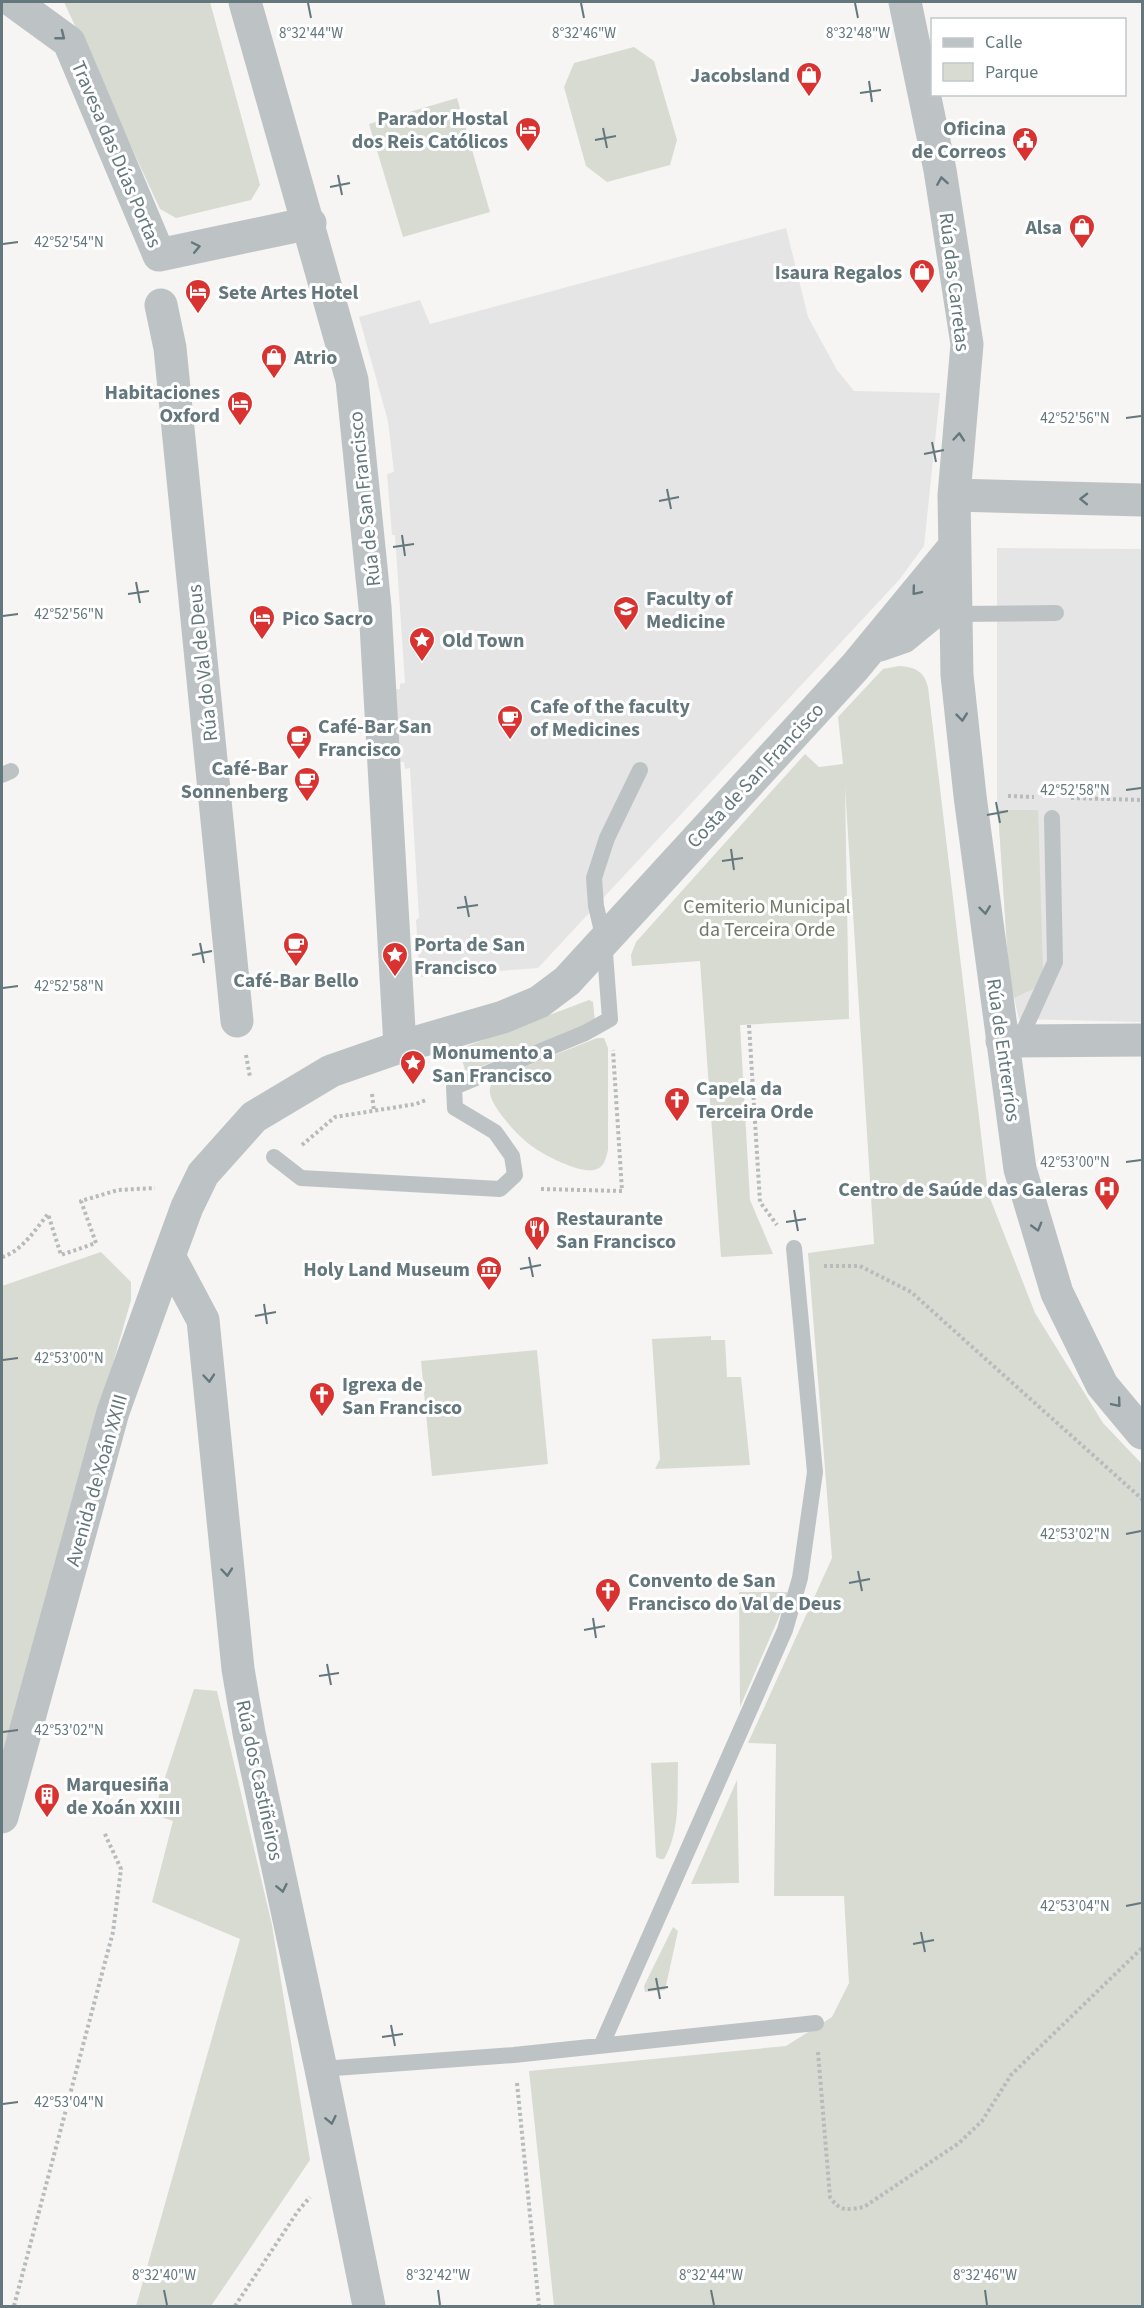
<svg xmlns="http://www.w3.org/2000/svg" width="1144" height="2308" font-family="'Source Sans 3',sans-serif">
<rect width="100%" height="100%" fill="#f6f5f3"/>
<path fill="#e4e5e4" d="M786 228 808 317 837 370 854 391 940 393 924 546 899 580 538 968 420 977 416 920 419 918 410 768 405 769 404 762H398L392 690 400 689V684L405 683 395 535H392L387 474 394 472 388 421 359 317 420 300 430 324Z
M997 548 1142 549V1022L1019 1019 1009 976 997 796Z"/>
<path fill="#d7dbd2" d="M64 2H210L260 185 251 200 176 218 160 209Z
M634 47 654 61 677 140 670 165 607 182 586 166 564 87 574 63Z
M457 98 490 212 403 237 369 124Z
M899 666C915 667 924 671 928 687L988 1193 1035 1313 1103 1423 1142 1464V2304L1138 2306H554L529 2071 786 2046 832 2017 849 1983 844 1896H774L776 1744 748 1743 832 1558 808 1253 874 1244 845 787 849 1019 740 1025 750 1200 773 1254 721 1257 700 961 632 966 631 955 636 942 805 754 819 767 843 764 838 717 883 669Z
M998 810H1038L1043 970 1035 988 1014 998 1009 976Z
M589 1000 593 1002 595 1022 592 1025 468 1071 465 1070 460 1053 462 1048Z
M597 1038H604L608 1048V1150C606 1157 605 1166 597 1169 583 1176 541 1154 529 1144 518 1136 487 1103 490 1089 491 1082 496 1079 502 1076Z
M101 1252 131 1282V1300L2 1758V1286Z
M711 1336V1340H725L727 1377H741L750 1465 655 1469 660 1459 652 1339Z
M537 1350 548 1464 432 1476 421 1361Z
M739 1592H787L788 1596 740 1707Z
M194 1689 217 1691 272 1925 310 2160 211 2306H136L240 1939 152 1902 173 1821 153 1814Z
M678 1762C677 1795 681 1830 664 1859H660L656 1857 651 1763Z
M737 1780 739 1883 691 1884Z
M673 1927 678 1931 665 1990 645 1992 644 1986Z"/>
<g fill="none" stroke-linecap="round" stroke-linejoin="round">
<path stroke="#b7bbbc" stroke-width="4" stroke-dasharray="3 3" stroke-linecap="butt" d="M1008 796 1034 797
M1071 798 1142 800
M749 1025 760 1202 777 1225
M246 1055 250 1077
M372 1094 374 1111
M302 1145 335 1117 416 1104 426 1100
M541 1189 622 1191 613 1050
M2 1257C22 1251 35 1230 48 1214L61 1255 96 1243 81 1201 118 1190 155 1188
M824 1266H860L911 1292 1142 1499
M818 2052 830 2197C840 2212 847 2210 864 2207L959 2143 982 2121 1011 2075 1142 1948
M517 2083 539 2306
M14 2306 113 1932 121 1869 104 1832
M235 2306 298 2211 310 2197"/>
<path stroke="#bdc3c4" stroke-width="16" d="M956 614 1056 613
M2 775 11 771
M1020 1039 1055 962 1052 818
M274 1157 301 1178 500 1189 515 1175 512 1156 495 1132 455 1108 454 1087 585 1033 610 1019 604 940 596 906 594 878 607 838 640 770
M602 2044 785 1630 800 1578 815 1472 794 1248
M321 2069 514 2055 816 2023"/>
<path stroke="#bdc3c4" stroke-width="33" d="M14 2 69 42 159 255 310 223
M245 2 352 380 375 607 400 1047
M905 2 940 170 967 344 954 495 957 675 970 796 1020 1169 1057 1293 1102 1385 1142 1433
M161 305 170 348 237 1021
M954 495 1142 500
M880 645 903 637 936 610 955 590
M1002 1041 1142 1040
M169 1256 203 1320 238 1669 249 1733 321 2069 369 2306
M2 1817 113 1412 169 1256 187 1207 203 1174 254 1117 331 1071 400 1047 503 1017 539 1002 567 981 855 667 954 547"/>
</g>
<defs><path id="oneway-chevron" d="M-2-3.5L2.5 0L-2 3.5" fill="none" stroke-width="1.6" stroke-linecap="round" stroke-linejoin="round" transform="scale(1.5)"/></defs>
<g stroke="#63777c">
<use href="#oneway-chevron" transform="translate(61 36) rotate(38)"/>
<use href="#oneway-chevron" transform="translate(942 181) rotate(-99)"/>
<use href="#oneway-chevron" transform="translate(196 247) rotate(-12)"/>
<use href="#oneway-chevron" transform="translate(959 437) rotate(-85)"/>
<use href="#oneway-chevron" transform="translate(1084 499) rotate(-179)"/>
<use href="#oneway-chevron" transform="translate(916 591) rotate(130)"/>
<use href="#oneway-chevron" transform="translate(962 717) rotate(84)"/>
<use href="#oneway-chevron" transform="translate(985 910) rotate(83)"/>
<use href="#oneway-chevron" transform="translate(1037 1227) rotate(74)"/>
<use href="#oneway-chevron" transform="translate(209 1378) rotate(85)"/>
<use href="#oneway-chevron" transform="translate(1117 1403) rotate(50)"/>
<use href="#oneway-chevron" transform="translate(227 1572) rotate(85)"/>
<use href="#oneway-chevron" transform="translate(282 1888) rotate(78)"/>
<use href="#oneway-chevron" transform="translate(331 2120) rotate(78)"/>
</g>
<path fill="none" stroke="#63777c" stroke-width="2" d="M308 3 311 18M581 3 584 18M855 3 858 18M869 81 872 102M860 93 881 90M603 128 607 148M595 140 616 136M338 175 342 195M330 187 350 183M3 244 18 242M1126 418 1141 416M932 442 936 462M924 454 944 450M667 489 671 509M659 501 679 497M402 535 405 556M393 547 414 544M136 582 140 603M128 594 149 591M3 616 18 614M1126 790 1141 788M996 802 1000 823M987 815 1008 811M731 849 734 870M722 861 743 858M465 896 469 917M457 908 478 905M200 943 204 963M192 955 212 951M3 988 18 986M1126 1162 1141 1160M794 1210 798 1231M786 1222 806 1219M529 1257 533 1277M520 1269 541 1265M264 1304 267 1324M255 1316 276 1312M3 1360 18 1358M1126 1534 1141 1531M858 1571 862 1591M849 1583 870 1579M593 1618 596 1638M584 1630 605 1626M327 1664 331 1685M319 1676 339 1673M3 1732 18 1730M1126 1906 1141 1903M921 1932 925 1952M913 1944 934 1940M656 1978 660 1999M648 1990 668 1987M391 2025 395 2046M382 2037 403 2034M3 2104 18 2102M164 2290 167 2305M438 2290 440 2305M711 2290 714 2305M985 2290 987 2305"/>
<defs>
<symbol id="shop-pin" viewBox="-11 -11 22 30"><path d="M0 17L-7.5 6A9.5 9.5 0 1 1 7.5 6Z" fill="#d83331" stroke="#fff"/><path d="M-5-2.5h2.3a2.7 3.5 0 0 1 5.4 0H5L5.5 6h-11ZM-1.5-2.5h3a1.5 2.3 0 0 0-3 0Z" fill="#fff"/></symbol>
<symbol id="hotel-pin" viewBox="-11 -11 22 30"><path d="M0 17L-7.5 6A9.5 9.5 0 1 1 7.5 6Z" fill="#d83331" stroke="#fff"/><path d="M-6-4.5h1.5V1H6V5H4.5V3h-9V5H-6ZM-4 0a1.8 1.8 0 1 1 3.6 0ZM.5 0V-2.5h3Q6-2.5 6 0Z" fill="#fff"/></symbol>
<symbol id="civic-pin" viewBox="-11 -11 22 30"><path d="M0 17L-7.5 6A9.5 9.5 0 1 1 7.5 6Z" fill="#d83331" stroke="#fff"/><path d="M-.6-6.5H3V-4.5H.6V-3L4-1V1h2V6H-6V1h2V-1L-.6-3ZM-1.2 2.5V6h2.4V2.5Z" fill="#fff"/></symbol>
<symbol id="university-pin" viewBox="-11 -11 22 30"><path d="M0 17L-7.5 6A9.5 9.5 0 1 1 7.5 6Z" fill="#d83331" stroke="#fff"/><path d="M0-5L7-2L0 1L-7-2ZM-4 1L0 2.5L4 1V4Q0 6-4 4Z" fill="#fff"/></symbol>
<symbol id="sight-pin" viewBox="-11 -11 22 30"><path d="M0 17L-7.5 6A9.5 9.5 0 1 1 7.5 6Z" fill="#d83331" stroke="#fff"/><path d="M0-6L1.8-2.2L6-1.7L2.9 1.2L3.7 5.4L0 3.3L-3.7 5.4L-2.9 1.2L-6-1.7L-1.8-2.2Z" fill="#fff"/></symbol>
<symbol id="cafe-pin" viewBox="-11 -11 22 30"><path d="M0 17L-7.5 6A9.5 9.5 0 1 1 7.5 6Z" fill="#d83331" stroke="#fff"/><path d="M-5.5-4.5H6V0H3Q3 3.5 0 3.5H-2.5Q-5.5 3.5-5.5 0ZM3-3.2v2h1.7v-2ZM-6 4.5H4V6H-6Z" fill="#fff"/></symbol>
<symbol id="church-pin" viewBox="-11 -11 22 30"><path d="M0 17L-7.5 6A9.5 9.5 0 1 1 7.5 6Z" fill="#d83331" stroke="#fff"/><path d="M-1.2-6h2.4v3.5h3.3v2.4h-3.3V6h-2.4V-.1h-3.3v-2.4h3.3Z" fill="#fff"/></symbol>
<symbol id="hospital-pin" viewBox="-11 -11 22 30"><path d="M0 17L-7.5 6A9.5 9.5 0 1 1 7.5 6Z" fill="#d83331" stroke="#fff"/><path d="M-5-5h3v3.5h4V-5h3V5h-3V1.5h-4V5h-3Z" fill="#fff"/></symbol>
<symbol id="restaurant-pin" viewBox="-11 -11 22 30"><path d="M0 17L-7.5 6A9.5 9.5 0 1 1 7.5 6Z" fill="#d83331" stroke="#fff"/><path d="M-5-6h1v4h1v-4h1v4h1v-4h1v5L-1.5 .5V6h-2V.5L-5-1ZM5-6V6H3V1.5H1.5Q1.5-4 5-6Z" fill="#fff"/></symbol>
<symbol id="museum-pin" viewBox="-11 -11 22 30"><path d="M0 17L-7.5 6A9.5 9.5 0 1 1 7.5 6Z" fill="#d83331" stroke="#fff"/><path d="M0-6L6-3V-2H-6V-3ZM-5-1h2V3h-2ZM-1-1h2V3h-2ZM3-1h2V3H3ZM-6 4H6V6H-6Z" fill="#fff"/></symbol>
<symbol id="building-pin" viewBox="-11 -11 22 30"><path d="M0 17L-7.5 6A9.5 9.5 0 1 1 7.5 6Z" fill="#d83331" stroke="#fff"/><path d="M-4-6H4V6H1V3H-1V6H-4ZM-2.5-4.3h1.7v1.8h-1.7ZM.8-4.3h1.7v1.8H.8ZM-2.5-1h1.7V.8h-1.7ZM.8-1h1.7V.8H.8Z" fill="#fff"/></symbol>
</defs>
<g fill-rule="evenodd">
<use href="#shop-pin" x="794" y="60" width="30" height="40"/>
<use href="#hotel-pin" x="513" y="115" width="30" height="40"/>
<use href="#civic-pin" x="1010" y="125" width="30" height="40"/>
<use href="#shop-pin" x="1067" y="212" width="30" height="40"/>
<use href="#shop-pin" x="907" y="257" width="30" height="40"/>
<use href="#hotel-pin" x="183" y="277" width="30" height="40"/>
<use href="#shop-pin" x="259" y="342" width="30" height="40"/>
<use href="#hotel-pin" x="225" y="389" width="30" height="40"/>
<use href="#university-pin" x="611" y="594" width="30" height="40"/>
<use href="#hotel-pin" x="247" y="603" width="30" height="40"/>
<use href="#sight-pin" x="407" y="625" width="30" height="40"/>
<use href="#cafe-pin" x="495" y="703" width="30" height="40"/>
<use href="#cafe-pin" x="284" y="723" width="30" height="40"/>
<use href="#cafe-pin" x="292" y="765" width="30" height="40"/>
<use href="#cafe-pin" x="281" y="930" width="30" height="40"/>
<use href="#sight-pin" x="380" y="940" width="30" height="40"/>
<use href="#sight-pin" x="398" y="1048" width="30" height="40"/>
<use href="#church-pin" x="662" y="1085" width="30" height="40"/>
<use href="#hospital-pin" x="1092" y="1174" width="30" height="40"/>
<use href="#restaurant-pin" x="522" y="1214" width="30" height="40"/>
<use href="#museum-pin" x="474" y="1254" width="30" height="40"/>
<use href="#church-pin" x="307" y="1380" width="30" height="40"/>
<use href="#church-pin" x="593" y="1576" width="30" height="40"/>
<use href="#building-pin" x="32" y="1781" width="30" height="40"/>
</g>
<g text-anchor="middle" stroke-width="6" stroke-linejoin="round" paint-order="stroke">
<g font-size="20" font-weight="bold" fill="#63777c" stroke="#fff" text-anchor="start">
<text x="790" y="82" text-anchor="end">Jacobsland</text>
<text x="508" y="125" text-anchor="end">Parador Hostal<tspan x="508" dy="23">dos Reis Católicos</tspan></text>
<text x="1006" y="135" text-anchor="end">Oficina<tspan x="1006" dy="23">de Correos</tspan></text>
<text x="1062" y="234" text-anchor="end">Alsa</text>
<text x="902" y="279" text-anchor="end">Isaura Regalos</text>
<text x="218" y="299">Sete Artes Hotel</text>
<text x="294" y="364">Atrio</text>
<text x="220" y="399" text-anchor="end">Habitaciones<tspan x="220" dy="23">Oxford</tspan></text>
<text x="646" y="605">Faculty of<tspan x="646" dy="23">Medicine</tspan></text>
<text x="282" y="625">Pico Sacro</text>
<text x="442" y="647">Old Town</text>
<text x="530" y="713">Cafe of the faculty<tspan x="530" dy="23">of Medicines</tspan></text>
<text x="318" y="733">Café-Bar San<tspan x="318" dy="23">Francisco</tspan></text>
<text x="288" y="775" text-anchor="end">Café-Bar<tspan x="288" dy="23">Sonnenberg</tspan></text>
<text x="414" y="951">Porta de San<tspan x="414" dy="23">Francisco</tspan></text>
<text x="296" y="987" text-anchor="middle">Café-Bar Bello</text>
<text x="432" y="1059">Monumento a<tspan x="432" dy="23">San Francisco</tspan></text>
<text x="696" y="1095">Capela da<tspan x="696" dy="23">Terceira Orde</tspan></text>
<text x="1088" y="1196" text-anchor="end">Centro de Saúde das Galeras</text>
<text x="556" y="1225">Restaurante<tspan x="556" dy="23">San Francisco</tspan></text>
<text x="470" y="1276" text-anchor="end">Holy Land Museum</text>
<text x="342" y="1391">Igrexa de<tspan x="342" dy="23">San Francisco</tspan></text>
<text x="628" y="1587">Convento de San<tspan x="628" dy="23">Francisco do Val de Deus</tspan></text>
<text x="66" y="1791">Marquesiña<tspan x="66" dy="23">de Xoán XXIII</tspan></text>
</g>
<g font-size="20" fill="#63777c" stroke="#fff">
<text transform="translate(117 154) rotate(67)" y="7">Travesa das Dúas Portas</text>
<text transform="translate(955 282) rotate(83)" y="7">Rúa das Carretas</text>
<text transform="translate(364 499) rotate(-96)" y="7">Rúa de San Francisco</text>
<text transform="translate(202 663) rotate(-96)" y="7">Rúa do Val de Deus</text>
<text transform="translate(755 775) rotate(-47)" y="7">Costa de San Francisco</text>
<text transform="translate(1004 1050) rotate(82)" y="7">Rúa de Entrerríos</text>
<text transform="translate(96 1480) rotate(-74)" y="7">Avenida de Xoán XXIII</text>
<text transform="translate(260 1780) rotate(78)" y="7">Rúa dos Castiñeiros</text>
</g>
<g font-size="20" fill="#6e7a65" stroke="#fff">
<text x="767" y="913">Cemiterio Municipal<tspan x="767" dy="23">da Terceira Orde</tspan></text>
</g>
</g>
<g font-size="15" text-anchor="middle" fill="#63777c" stroke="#fff" stroke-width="6" stroke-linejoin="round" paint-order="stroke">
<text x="311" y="38">8°32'44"W</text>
<text x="584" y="38">8°32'46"W</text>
<text x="858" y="38">8°32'48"W</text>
<text x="69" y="247">42°52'54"N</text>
<text x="1075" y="423">42°52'56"N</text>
<text x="69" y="619">42°52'56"N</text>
<text x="1075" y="795">42°52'58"N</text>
<text x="69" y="991">42°52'58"N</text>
<text x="1075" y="1167">42°53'00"N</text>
<text x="69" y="1363">42°53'00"N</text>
<text x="1075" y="1539">42°53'02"N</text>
<text x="69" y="1735">42°53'02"N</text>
<text x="1075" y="1911">42°53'04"N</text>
<text x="69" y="2107">42°53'04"N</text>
<text x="164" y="2280">8°32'40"W</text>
<text x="438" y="2280">8°32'42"W</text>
<text x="711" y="2280">8°32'44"W</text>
<text x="985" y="2280">8°32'46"W</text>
</g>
<rect width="1144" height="2308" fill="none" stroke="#63777c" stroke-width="6"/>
<rect x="931" y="18" width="195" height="78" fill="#ffffff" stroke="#c1c9cb" stroke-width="1.5"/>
<rect x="943" y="38" width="30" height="9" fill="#bdc3c4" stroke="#c1c9cb" stroke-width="1.5"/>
<text x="985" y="48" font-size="18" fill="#63777c">Calle</text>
<rect x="943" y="63" width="30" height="18" fill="#d7dbd2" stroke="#c1c9cb" stroke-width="1.5"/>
<text x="985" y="78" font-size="18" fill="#63777c">Parque</text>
</svg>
